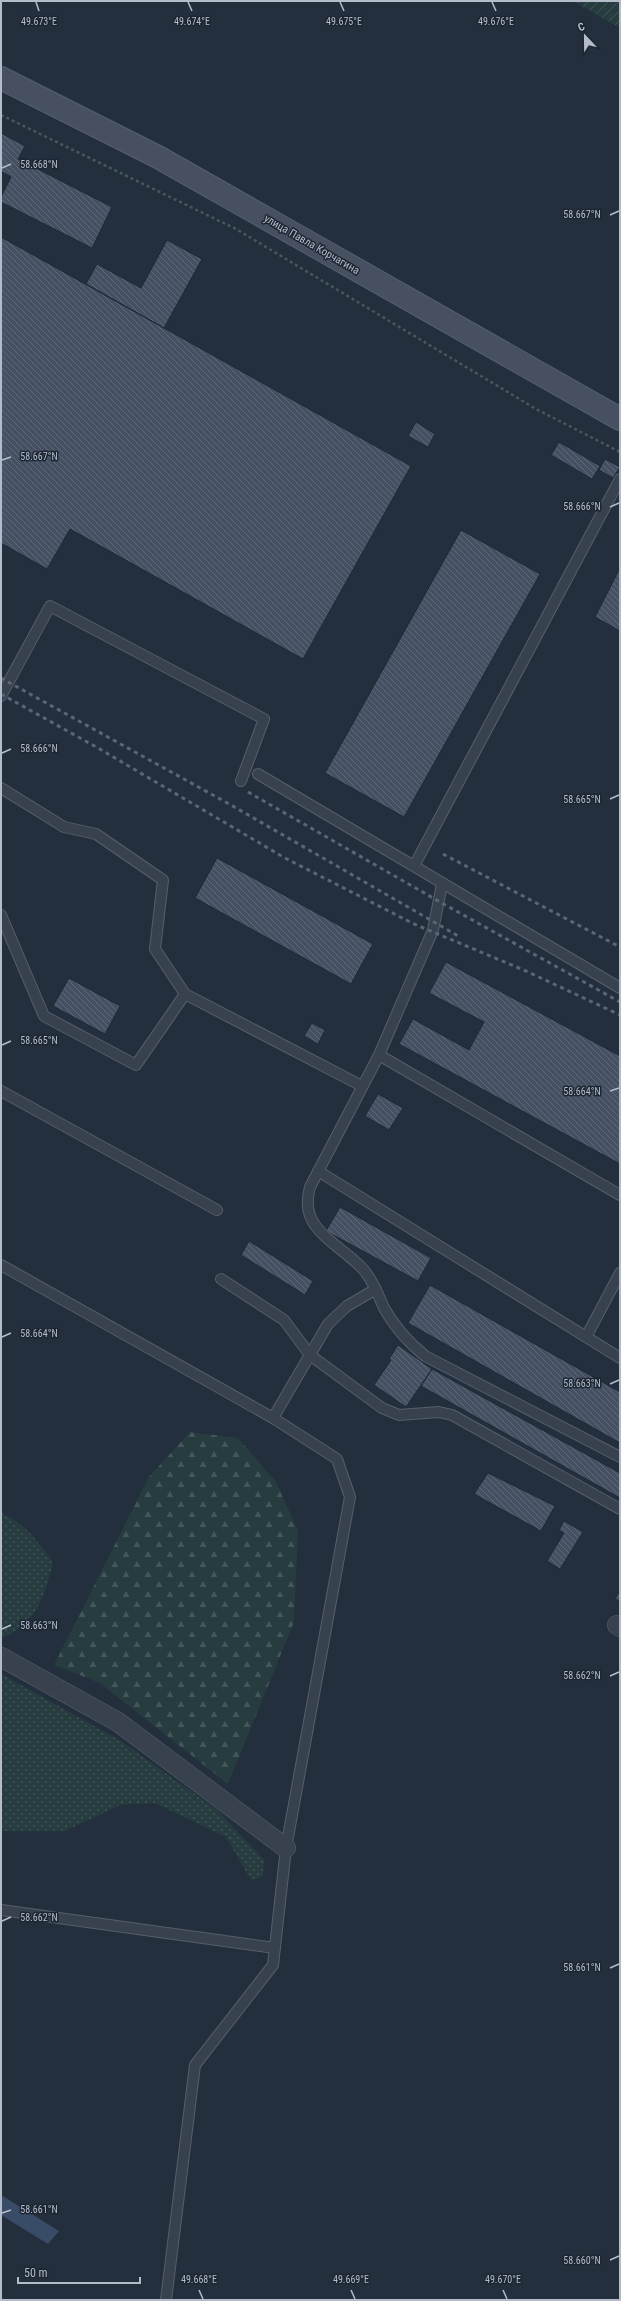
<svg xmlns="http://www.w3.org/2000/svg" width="621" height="2301" font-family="'Roboto Condensed',sans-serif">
<defs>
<pattern id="grass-dots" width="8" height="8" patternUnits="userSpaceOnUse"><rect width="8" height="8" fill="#263c3f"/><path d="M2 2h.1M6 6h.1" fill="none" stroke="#435659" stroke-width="1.8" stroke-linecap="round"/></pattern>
<pattern id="forest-firs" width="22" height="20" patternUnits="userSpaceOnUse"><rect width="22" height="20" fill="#263c3f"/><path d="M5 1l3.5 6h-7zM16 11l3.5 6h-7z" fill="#435659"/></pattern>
<pattern id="garden-furrows" width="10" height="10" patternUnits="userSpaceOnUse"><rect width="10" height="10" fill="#263c3f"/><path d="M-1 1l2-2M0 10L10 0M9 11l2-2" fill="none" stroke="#435659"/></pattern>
<pattern id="building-back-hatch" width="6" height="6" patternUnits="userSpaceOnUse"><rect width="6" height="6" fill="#455162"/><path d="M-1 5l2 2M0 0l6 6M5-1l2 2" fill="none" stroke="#5d6877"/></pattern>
</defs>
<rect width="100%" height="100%" fill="#242f3e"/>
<path fill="url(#grass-dots)" d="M1 1513C24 1523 39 1542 53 1562 44 1597 38 1622 2 1638Z
M1 1674 121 1741 217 1810 264 1860 263 1876 251 1880 226 1837 155 1803 120 1805 65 1831H1Z"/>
<path fill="url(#forest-firs)" d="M190 1432 238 1438 276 1482 298 1531 294 1622 228 1784 100 1683 54 1665 149 1477Z"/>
<path fill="url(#garden-furrows)" d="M573 1H620V28Z"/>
<path fill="#394c67" d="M1 2195 59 2231 48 2244 1 2215Z"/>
<path fill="url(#building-back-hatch)" stroke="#1f2835" d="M1 133 25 146 18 159 112 207 92 248 1 202V197L11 177 1 171Z
M1 237 411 466 303 659 70 529 47 569 1 543Z
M167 240 202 259 164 328 86 284 97 264 141 288Z
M416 422 435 434 428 447 408 436Z
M559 442 600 466 592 479 551 455Z
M605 459 620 467 613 478 599 470Z
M461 530 540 574 404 817 325 773Z
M620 568V631L595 617Z
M217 858 373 944 351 984 195 898Z
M446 962 620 1056V1164L399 1044 413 1019 469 1050 484 1022 429 993Z
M69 978 120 1006 105 1034 53 1006Z
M312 1023 325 1030 318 1044 304 1036Z
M378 1094 403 1108 389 1130 365 1116Z
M340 1207 431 1258 418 1281 326 1231Z
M249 1241 313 1281 305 1295 241 1255Z
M430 1285 620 1392V1443L408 1323Z
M398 1345 432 1369 406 1407 374 1385 391 1360 389 1359Z
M432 1369 620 1473V1498L421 1386Z
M488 1473 555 1506 541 1531 474 1494Z
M564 1521 583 1532 560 1569 547 1561 564 1533 559 1530Z
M620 1591V1601L615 1599Z"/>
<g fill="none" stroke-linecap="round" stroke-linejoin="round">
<defs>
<path id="lane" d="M1 696 50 606 264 719 241 781
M258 774 620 988
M1 788 64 827 96 834 163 880 155 949 185 994
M414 866 620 479
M442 884 433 930 379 1055 310 1187C307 1198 306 1209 312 1220 320 1237 348 1253 362 1268 372 1279 378 1294 384 1308 395 1328 408 1342 425 1356L620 1457
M1 915 44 1016 136 1065 185 994 362 1086
M379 1055 620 1195
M1 1091 217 1210
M318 1171 620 1358
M1 1265 273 1418 337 1459 350 1497 286 1848 273 1965 195 2065 166 2300
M221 1279 284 1320 310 1355 382 1408 399 1415 439 1412 452 1415 620 1509
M586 1337 620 1273
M273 1418 328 1324 347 1306 376 1289
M1 1910 275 1948"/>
<path id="street" d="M617 1625 620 1627
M1 1657 118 1722 286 1848"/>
<path id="secondary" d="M1 78 158 157 620 419"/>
</defs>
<use href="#lane" stroke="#565f6c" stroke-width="12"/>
<use href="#street" stroke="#565f6c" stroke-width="20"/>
<use href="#secondary" stroke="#565f6c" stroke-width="24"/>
<path stroke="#44595c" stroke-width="2.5" stroke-dasharray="3 3" stroke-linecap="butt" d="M1 115 236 229 536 409 620 452"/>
<use href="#lane" stroke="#38414e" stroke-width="10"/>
<use href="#street" stroke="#38414e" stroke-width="19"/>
<use href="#secondary" stroke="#465061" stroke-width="22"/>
<path stroke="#5a6575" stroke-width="3" stroke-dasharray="4 4" stroke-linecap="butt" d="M1 678 231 805 460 937
M1 694 98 748 285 858 414 924 526 971 620 1015
M248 792 440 902 620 1002
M443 854 620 947"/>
</g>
<path fill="none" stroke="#b4bcc9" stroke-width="1.5" d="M36 2 39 11M188 2 192 11M340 2 344 11M492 2 496 11M2 168 11 164M610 215 619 211M2 460 11 457M610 507 619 503M2 753 11 749M610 799 619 795M2 1045 11 1041M610 1091 619 1088M2 1337 11 1333M610 1384 619 1380M2 1629 11 1625M610 1676 619 1672M2 1921 11 1917M610 1968 619 1964M2 2213 11 2210M610 2260 619 2256M199 2290 203 2299M351 2290 355 2299M503 2290 507 2299"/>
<g text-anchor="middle" stroke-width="3" stroke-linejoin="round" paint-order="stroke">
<g font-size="11" fill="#b4bcc9" stroke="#1d2633">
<text transform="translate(312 244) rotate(30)" y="4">улица Павла Корчагина</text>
</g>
</g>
<g font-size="10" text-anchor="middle" fill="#b4bcc9" stroke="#1d2633" stroke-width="3" stroke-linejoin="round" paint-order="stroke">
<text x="39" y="25">49.673°E</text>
<text x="192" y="25">49.674°E</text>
<text x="344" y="25">49.675°E</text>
<text x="496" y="25">49.676°E</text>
<text x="39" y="168">58.668°N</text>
<text x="582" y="218">58.667°N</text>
<text x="39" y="460">58.667°N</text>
<text x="582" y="510">58.666°N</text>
<text x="39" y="752">58.666°N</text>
<text x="582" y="803">58.665°N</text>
<text x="39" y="1044">58.665°N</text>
<text x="582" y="1095">58.664°N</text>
<text x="39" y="1337">58.664°N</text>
<text x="582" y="1387">58.663°N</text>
<text x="39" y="1629">58.663°N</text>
<text x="582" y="1679">58.662°N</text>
<text x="39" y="1921">58.662°N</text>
<text x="582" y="1971">58.661°N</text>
<text x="39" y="2213">58.661°N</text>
<text x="582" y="2264">58.660°N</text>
<text x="199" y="2283">49.668°E</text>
<text x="351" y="2283">49.669°E</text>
<text x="503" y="2283">49.670°E</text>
</g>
<rect width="621" height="2301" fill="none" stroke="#b4bcc9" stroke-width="4"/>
<g transform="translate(585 36) rotate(338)" stroke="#1d2633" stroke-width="3" paint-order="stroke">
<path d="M0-3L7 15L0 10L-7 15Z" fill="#b4bcc9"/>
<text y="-6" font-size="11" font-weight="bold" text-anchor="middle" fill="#b4bcc9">С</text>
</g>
<path d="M18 2277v6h122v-6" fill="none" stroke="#b4bcc9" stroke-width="2"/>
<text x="24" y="2277" font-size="12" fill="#b4bcc9" stroke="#1d2633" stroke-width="3" paint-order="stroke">50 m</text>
</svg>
